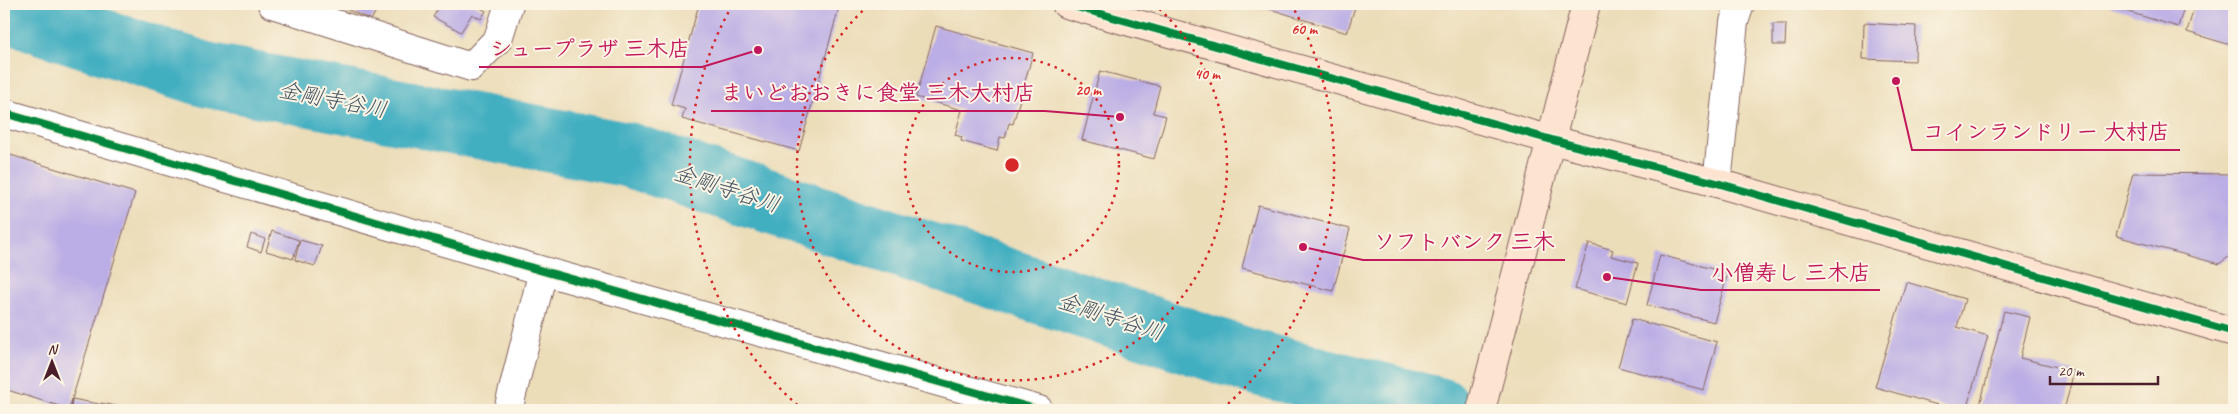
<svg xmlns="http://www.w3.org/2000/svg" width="2238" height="414" font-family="Caveat,'Klee One',sans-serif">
<rect width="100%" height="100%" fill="#fcf5e5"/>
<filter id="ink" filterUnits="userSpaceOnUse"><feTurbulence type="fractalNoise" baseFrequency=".02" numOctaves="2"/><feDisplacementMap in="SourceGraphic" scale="10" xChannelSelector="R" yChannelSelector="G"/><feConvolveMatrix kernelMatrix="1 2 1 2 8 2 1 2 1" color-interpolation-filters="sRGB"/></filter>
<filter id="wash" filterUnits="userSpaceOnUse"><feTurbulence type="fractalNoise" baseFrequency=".0096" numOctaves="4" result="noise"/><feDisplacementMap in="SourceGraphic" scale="20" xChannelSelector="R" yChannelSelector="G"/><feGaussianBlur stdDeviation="1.12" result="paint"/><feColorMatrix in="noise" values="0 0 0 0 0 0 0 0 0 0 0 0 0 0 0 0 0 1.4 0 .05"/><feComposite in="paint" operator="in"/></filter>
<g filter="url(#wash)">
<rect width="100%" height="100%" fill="#ecddb9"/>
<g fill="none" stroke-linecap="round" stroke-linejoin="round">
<path stroke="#43afc1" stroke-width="65" d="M4 7 42 22 207 75 629 155 1252 362 1440 410"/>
</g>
<g id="blocks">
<path fill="#bbade5" d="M335 4H380L371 20Z
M441 4H473L486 11 481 19 472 14 461 32 433 17Z
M699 4H840L799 151 682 119 685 109 671 105Z
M1254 4H1356L1347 33Z
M1617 4H1638L1636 10Z
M2102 4H2185L2178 27Z
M2195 4H2234V46L2187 32Z
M1864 23 1916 26 1915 61 1863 59Z
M1773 24H1786L1785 45H1773Z
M936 26 1033 53 1013 124 1009 123 1005 138 1000 137 997 151 961 141 962 137 955 135 962 110 916 97Z
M1100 71 1160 86 1153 113 1166 116 1154 159 1082 140Z
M4 153 135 193 69 409 4 389Z
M2133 173 2234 174V253L2219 264 2116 236Z
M1258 205 1350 229 1333 291 1242 268Z
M272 231 299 240 293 259 266 251Z
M251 234 265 239 261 252 247 247Z
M300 240 322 246 315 266 295 260Z
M1589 243 1613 250 1611 256 1638 263 1627 303 1575 289Z
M1660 255 1728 273 1714 322 1647 305Z
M1906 282 1965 299 1957 327 1988 336 1966 410H1955L1875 387Z
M2004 311 2030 317 2020 358 2074 371 2064 410H2003L1980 405Z
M1632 319 1717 342 1704 390 1618 367Z
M72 399 99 404 98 410H71Z
M101 403 126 408V410H100Z"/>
</g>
</g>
<g filter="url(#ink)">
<use href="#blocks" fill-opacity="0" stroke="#83625d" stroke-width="1"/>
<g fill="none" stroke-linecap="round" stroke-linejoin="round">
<defs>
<path id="street" d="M272 4 471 67 498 39 509 4
M4 113 543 271 1039 410
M1717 183 1734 22 1740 4
M508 410 543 271"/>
<path id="secondary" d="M1066 4 1552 140 1717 183 2234 332
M1481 410 1586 4"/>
</defs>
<use href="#street" stroke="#83625d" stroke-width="30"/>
<use href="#secondary" stroke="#83625d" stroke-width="30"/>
<use href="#street" stroke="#fff" stroke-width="28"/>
<use href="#secondary" stroke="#fde4d1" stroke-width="28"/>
<defs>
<path id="cycleway" d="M1066 4 1552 140 1717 183 2234 332
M4 113 543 271 1039 410"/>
</defs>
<use href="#cycleway" stroke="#fcf5e5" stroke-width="11"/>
<use href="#cycleway" stroke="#00873e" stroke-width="8"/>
</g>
</g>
<g fill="none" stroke="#d62828" stroke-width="2.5" stroke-dasharray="2.5 5">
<circle cx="1012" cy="165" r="107"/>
<path d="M1154 4A215 215 0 1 1 870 4"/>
<path d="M803 410A322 322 0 0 1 733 4M1291 4A322 322 0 0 1 1221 410"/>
</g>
<g text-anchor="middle" stroke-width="4" stroke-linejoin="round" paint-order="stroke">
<g font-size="22" font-style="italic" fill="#475967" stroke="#fcf5e5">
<text transform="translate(333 99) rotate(11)" y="8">金剛寺谷川</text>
<text transform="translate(727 188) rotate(18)" y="8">金剛寺谷川</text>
<text transform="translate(1111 316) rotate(18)" y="8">金剛寺谷川</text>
</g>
</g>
<circle cx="1012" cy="165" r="8" fill="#d62828" stroke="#fcf5e5" stroke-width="2.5"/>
<g font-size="15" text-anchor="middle" font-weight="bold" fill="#d62828" stroke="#fcf5e5" stroke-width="4" stroke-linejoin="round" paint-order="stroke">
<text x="1304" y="34">60 m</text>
<text x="1207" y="79">40 m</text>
<text x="1088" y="95">20 m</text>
</g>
<path fill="none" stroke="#c2185b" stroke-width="2" d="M758 50L702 67H479M1120 117L1045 111H711M1896 81L1912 150H2180M1303 247L1363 260H1565M1607 277L1701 290H1880"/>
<g fill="#c2185b" stroke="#fcf5e5" stroke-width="2">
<circle cx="758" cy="50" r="5"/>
<circle cx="1120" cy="117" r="5"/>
<circle cx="1896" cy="81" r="5"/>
<circle cx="1303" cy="247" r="5"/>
<circle cx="1607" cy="277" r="5"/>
</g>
<g font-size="22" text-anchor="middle" font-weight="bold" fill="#c2185b" stroke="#fcf5e5" stroke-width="4" stroke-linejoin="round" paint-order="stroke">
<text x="590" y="56">シュープラザ 三木店</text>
<text x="878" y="100">まいどおおきに食堂 三木大村店</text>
<text x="2046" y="139">コインランドリー 大村店</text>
<text x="1464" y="249">ソフトバンク 三木</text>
<text x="1791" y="280">小僧寿し 三木店</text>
</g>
<rect width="2238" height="414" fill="none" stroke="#fcf5e5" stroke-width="20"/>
<g transform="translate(52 362)" stroke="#fcf5e5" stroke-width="4" paint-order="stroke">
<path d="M0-4L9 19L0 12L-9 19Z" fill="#4a1f2b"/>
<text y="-8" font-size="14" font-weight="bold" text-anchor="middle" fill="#4a1f2b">N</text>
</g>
<path d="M2050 376v8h108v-8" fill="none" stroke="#4a1f2b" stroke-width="2.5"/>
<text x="2058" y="376" font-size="15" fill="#4a1f2b" stroke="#fcf5e5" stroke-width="4" paint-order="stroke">20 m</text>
</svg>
